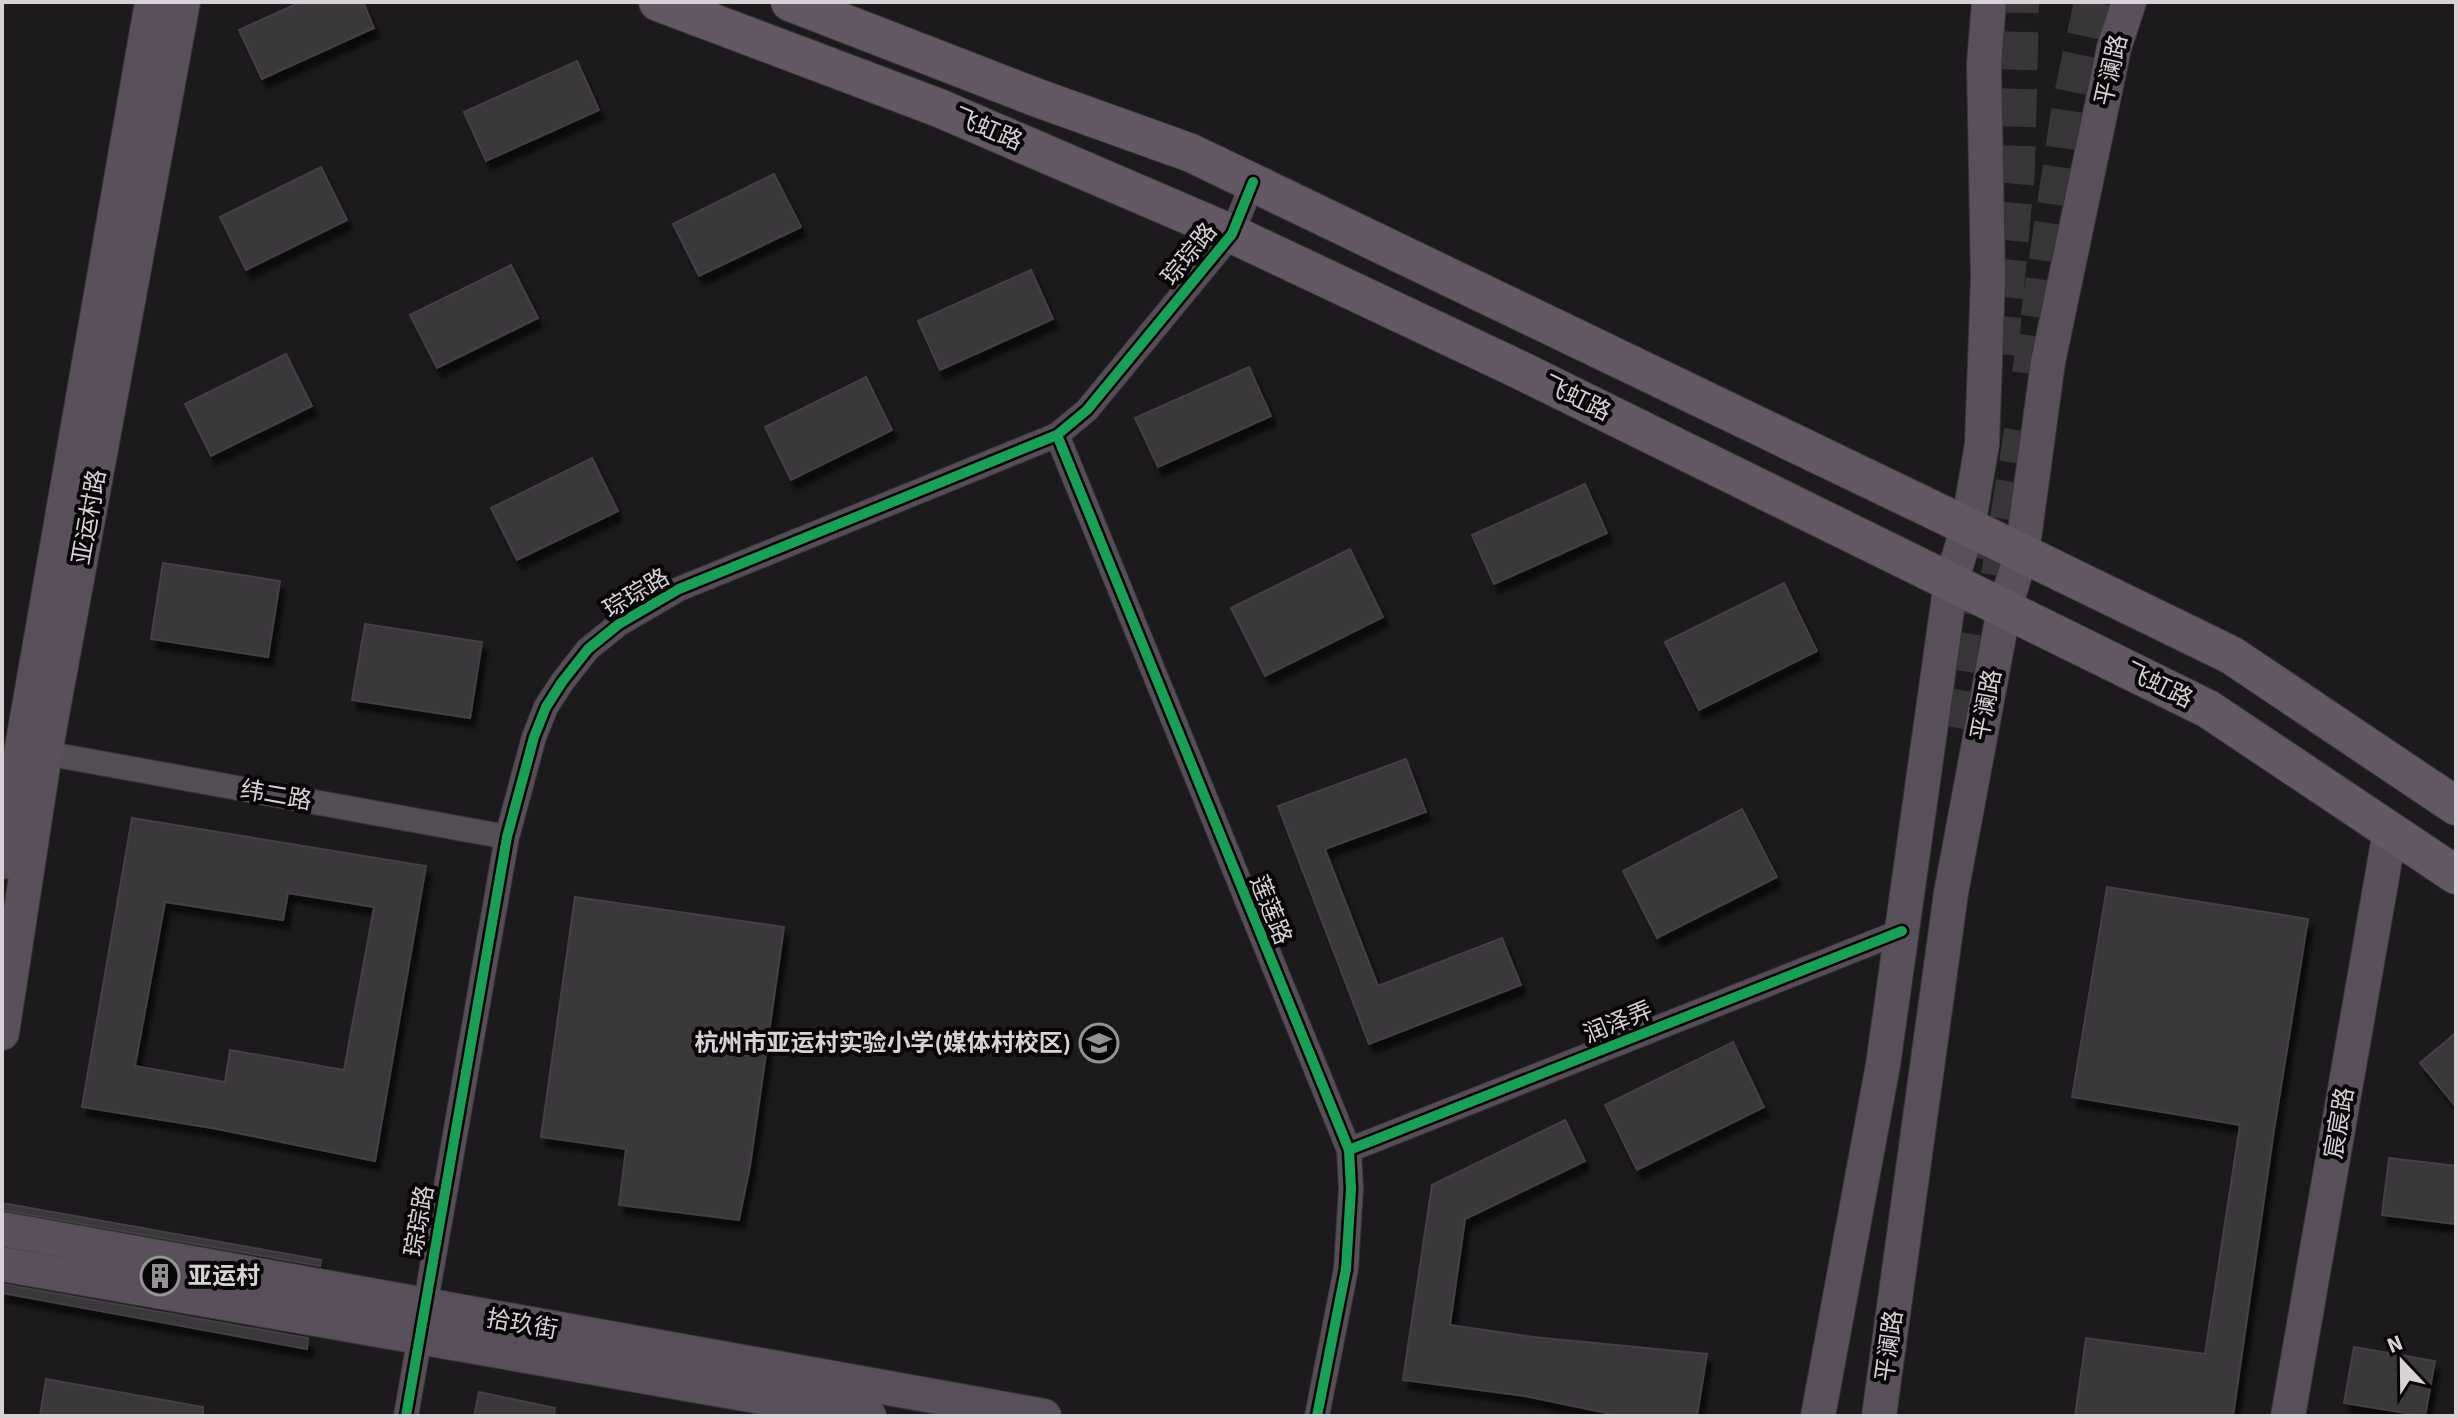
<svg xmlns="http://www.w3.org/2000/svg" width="2458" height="1418" font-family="'Source Sans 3','Noto Sans SC',sans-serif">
<defs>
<filter id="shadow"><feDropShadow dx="5" dy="9" stdDeviation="2" flood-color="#0009"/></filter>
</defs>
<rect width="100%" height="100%" fill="#1d1a1e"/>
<path fill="#3a373a" stroke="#444144" stroke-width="2" fill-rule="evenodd" filter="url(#shadow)" d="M301 2H363L374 28 262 79 239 30Z
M577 61 599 110 486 161 464 112Z
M321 167 347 220 246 270 220 217Z
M774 174 801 227 699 276 673 224Z
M511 265 538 318 437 368 410 315Z
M1031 270 1053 319 940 370 918 321Z
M286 354 312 406 211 456 185 404Z
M1249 367 1271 416 1158 467 1135 418Z
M866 377 892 430 791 480 765 427Z
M592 458 618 511 517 560 491 508Z
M1585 484 1607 533 1494 584 1472 535Z
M1350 549 1383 617 1265 676 1231 608Z
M163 563 280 581 268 657 151 639Z
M1784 583 1817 651 1699 710 1665 642Z
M365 624 482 642 470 718 352 700Z
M1406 759 1426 812 1325 849 1378 986 1502 938 1521 985 1369 1044 1278 806Z
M1742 809 1777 877 1657 938 1623 871Z
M132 818 426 866 375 1161 212 1128 82 1107ZM288 893 374 907 344 1070 230 1050 225 1082 135 1066 165 902 283 920Z
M2107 887 2308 919 2274 1130 2233 1416H2075L2086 1338 2205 1354 2240 1125 2072 1097Z
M575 897 784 927 750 1166 739 1220 619 1205 626 1149 541 1137Z
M2456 1033V1107L2420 1063Z
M1733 1042 1764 1107 1637 1170 1605 1105Z
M1565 1120 1585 1161 1465 1219 1450 1325 1533 1337 1707 1354 1697 1416H1621L1525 1396 1403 1380 1432 1185Z
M2389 1158 2456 1166V1224L2382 1215Z
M2 1203 321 1260 320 1266 2 1210Z
M2 1284 308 1338 307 1349 2 1293Z
M2354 1347 2435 1361 2425 1416 2344 1403Z
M46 1379 203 1407V1416H40Z
M479 1392 555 1408 554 1416H474Z"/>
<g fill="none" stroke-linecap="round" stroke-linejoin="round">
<path stroke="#39363a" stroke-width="38" stroke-dasharray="38 19" stroke-linecap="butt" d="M1999 354 2016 170 2020 2
M2031 374 2071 105 2093 2
M2000 576 2023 431
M1946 726 1981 519"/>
<defs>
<path id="street" d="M1057 435 1349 1150 1351 1189 1346 1269 1317 1416
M45 753 507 837
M1349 1150 1902 931
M406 1416 507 837 534 737 546 707 562 682 588 649 619 624 679 589 1057 435 1087 410 1232 234 1253 182"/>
<path id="secondary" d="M2 862 152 2
M2 1033 45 753 183 2
M2 1229 1044 1416
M2 1264 869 1416
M1818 1416 1883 1065 1951 582 1968 527 1982 444 1988 278 1984 64 1989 2
M1879 1416 1951 893 2004 609 2022 553 2048 362 2114 48 2129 2
M2288 1416 2390 831"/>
<path id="primary" d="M658 2 939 108 1232 234 1520 370 2208 709 2456 875
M790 2 1035 97 1191 153 1925 506 2231 655 2456 806"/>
</defs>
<use href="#street" stroke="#373537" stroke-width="26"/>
<use href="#secondary" stroke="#373537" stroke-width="36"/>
<use href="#primary" stroke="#373537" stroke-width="40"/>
<use href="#street" stroke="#564e57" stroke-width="24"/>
<use href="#secondary" stroke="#5a505c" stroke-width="34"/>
<use href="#primary" stroke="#645865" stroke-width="38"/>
<defs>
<path id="cycleway" d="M1057 435 1349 1150 1351 1189 1346 1269 1317 1416
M1349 1150 1902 931
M406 1416 507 837 534 737 546 707 562 682 588 649 619 624 679 589 1057 435 1087 410 1232 234 1253 182"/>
</defs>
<use href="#cycleway" stroke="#070507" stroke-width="15"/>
<use href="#cycleway" stroke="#1a9f57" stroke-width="10"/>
</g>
<defs>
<symbol id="school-ring" viewBox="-11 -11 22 22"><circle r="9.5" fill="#070507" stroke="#959296" stroke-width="1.5"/><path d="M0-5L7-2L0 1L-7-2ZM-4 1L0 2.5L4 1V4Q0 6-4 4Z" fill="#959296"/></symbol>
<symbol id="building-ring" viewBox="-11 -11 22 22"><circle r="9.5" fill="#070507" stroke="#959296" stroke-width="1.5"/><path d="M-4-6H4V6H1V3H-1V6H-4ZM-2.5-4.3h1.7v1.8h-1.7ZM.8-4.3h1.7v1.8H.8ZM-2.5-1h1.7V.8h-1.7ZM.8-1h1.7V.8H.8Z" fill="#959296"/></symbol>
</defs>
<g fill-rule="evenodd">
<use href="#school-ring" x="1077" y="1021" width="44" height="44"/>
<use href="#building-ring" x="138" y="1254" width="44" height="44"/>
</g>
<g text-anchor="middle" stroke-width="8" stroke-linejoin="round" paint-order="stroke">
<g font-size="24" fill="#d6d2d6" stroke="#070507">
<text transform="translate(2111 70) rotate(-77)" y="8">平澜路</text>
<text transform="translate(988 129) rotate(23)" y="8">飞虹路</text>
<text transform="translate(1189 254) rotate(-51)" y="8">琮琮路</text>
<text transform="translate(1577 398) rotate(26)" y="8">飞虹路</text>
<text transform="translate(89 517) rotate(-80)" y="8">亚运村路</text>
<text transform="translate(636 593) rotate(-31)" y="8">琮琮路</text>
<text transform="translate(2159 685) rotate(26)" y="8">飞虹路</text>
<text transform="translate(1986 705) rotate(-79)" y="8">平澜路</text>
<text transform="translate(276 795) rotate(10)" y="8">纬二路</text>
<text transform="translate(1271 910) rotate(68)" y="8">莲莲路</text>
<text transform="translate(1618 1022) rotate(-22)" y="8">润泽弄</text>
<text transform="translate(2339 1123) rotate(-80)" y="8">宸宸路</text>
<text transform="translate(419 1221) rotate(-80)" y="8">琮琮路</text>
<text transform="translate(522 1324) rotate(10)" y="8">拾玖街</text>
<text transform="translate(1889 1346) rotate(-82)" y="8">平澜路</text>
</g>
<g font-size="24" font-weight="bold" fill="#d6d2d6" stroke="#070507" text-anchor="end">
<text x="1071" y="1051">杭州市亚运村实验小学(媒体村校区)</text>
<text x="188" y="1284" text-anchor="start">亚运村</text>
</g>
</g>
<rect width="2458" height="1418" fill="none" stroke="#d6d2d6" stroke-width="8"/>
<g transform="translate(2402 1362) rotate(338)" stroke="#070507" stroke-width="6" paint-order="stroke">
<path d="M0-6L14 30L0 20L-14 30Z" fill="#d6d2d6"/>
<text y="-12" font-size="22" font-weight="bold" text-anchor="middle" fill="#d6d2d6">N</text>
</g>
</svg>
